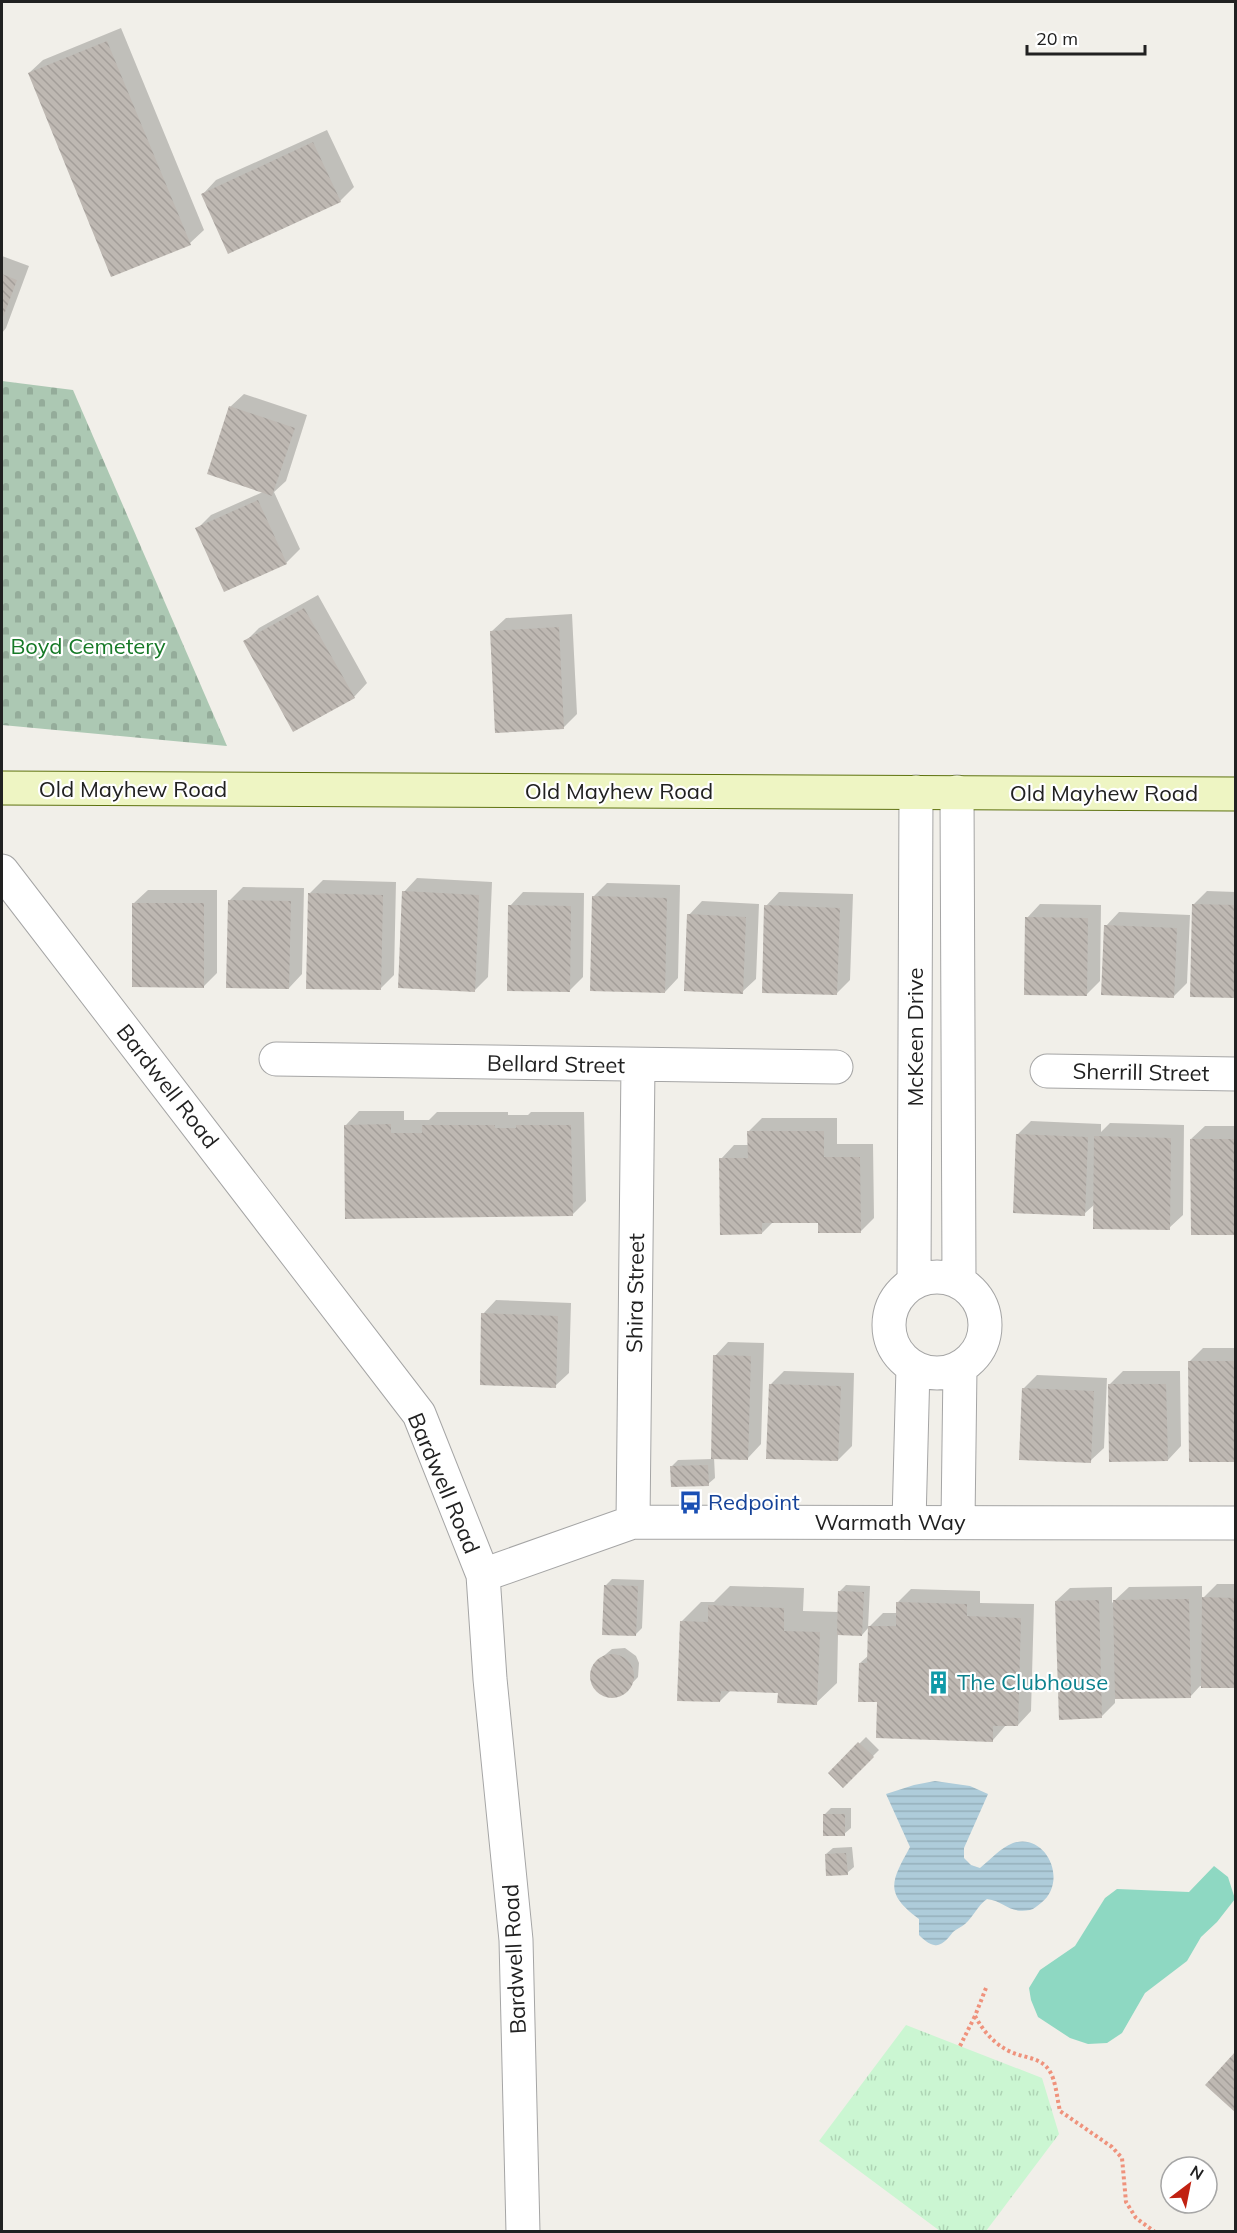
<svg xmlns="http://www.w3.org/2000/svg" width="1237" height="2233" font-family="Mulish,sans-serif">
<defs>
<pattern id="cemetery-stones" width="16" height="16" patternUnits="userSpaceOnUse" patternTransform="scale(1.5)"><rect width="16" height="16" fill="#acc8b3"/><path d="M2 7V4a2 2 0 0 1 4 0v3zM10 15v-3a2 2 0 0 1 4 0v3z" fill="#94ac9a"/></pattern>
<pattern id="park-tufts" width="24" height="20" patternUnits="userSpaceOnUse" patternTransform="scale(1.5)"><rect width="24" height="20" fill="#cbf6d2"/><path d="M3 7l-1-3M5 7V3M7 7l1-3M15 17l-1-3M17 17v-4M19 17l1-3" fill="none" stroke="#aed3b4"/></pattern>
<pattern id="water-rules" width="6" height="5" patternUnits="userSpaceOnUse" patternTransform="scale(1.5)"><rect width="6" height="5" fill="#aeccda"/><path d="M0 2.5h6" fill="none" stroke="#95afbb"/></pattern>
<pattern id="building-back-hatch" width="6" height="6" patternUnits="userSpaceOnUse" patternTransform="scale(1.5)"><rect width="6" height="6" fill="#beb8b2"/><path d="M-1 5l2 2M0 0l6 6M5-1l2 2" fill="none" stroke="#a39e99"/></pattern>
</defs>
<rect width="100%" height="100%" fill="#f1efe9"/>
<path fill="url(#cemetery-stones)" d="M2 381 73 390 227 746 2 725Z"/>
<path fill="url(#park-tufts)" d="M906 2025 1042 2078 1059 2134 986 2231H940L819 2141Z"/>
<path fill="#8ed8c2" d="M1214 1866 1228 1877 1235 1899 1217 1922 1201 1937 1187 1961 1145 1993 1122 2033 1107 2043 1088 2044 1070 2038 1038 2017 1031 2000 1029 1988 1040 1970 1075 1946 1105 1898 1117 1889 1189 1892Z"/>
<path fill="url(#water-rules)" d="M935 1781 970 1786 988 1794 964 1848V1858L971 1865 980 1868C990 1860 1000 1848 1013 1843 1046 1832 1069 1881 1041 1903 1037 1906 1034 1909 1030 1910 1008 1914 1005 1901 987 1899 977 1906 974 1916 965 1924 962 1927 956 1929 953 1932 941 1948 934 1950 919 1935V1919C884 1893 891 1882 910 1847L886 1794 914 1785Z"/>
<path fill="#0003" d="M121 28 204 230 190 243 29 73 43 60Z
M327 130 354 187 340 201 203 194 216 180Z
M2 256 29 266 6 328 2 333Z
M244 394 307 415 286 481 274 492 300 549 286 563 197 529 211 515 263 492 230 407Z
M318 595 367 683 354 697 245 642 259 628Z
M572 614 577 714 563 728 492 631 506 618Z
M417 878 492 882 488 977 474 991 404 892Z
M323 880 396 882 394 975 380 989 310 893Z
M607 883 680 885 678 978 665 992 593 897Z
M243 887 304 888 302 974 289 988 229 901Z
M148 890H217V973L203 987 134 903Z
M1207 891 1236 892V996L1193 905Z
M523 892 584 893 583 977 570 990 510 906Z
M779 892 853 894 850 980 837 993 766 906Z
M702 901 759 904 756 979 742 992 689 915Z
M1040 904 1101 905 1100 981 1086 995 1027 918Z
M1119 912 1190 915 1187 983 1173 997 1106 926Z
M359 1111H404V1120H429L437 1112H508V1115H528L531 1112H584L586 1201 572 1215 346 1125Z
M762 1118H837V1144H873L874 1218 860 1232 820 1222H773L762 1233 721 1159 734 1145H749V1131Z
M1031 1121 1101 1124V1132L1110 1123 1184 1125 1183 1215 1169 1228 1095 1204 1084 1214 1017 1135Z
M1205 1126H1236V1233L1191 1139Z
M496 1300 571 1303 569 1373 555 1386 483 1314Z
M728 1342 764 1343 761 1444 748 1458 714 1457 715 1478 708 1484 672 1466 678 1460 713 1459 715 1356Z
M1203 1348H1236V1461L1189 1362Z
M784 1371 854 1373 852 1446 838 1460 771 1384Z
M1123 1371H1180L1181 1446 1168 1460 1109 1385Z
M1037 1375 1107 1378 1104 1448 1090 1461 1023 1389Z
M612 1579 644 1580 642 1628 635 1635 606 1585Z
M1217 1584H1236V1686H1200L1190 1697H1115V1703L1101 1717 1056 1601 1070 1588 1112 1587V1603L1129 1587 1202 1586V1599Z
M846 1585 870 1586 868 1628 883 1613H897V1603L911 1589 980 1591V1603L1034 1604 1031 1711 1018 1725H1006L993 1740 878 1701 860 1663 869 1655V1627L862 1635 838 1634 837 1683 816 1703 780 1691 731 1690 720 1701 681 1622 701 1602H714L730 1586 804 1588 803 1611 839 1612 840 1591Z
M625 1648 636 1656 639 1663 638 1677 621 1695 614 1696 601 1693 596 1689 591 1677 594 1664 612 1649Z
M866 1737 879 1750 843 1786 830 1773Z
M831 1808H851V1828L844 1834 824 1815Z
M852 1847 854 1867 847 1873 826 1854 833 1848Z"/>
<path fill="url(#building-back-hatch)" d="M107 41 191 245 111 277 28 73Z
M313 142 341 202 228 254 201 194Z
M2 274 17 280 2 320Z
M229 406 295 428 272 496 207 474Z
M258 500 287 564 224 592 195 528Z
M304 608 355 698 293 732 243 641Z
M559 627 564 729 495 733 490 631Z
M402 891 479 895 475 992 398 988Z
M308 893 383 895 381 990 306 989Z
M592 896 667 898 665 993 590 991Z
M228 900 291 901 289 989 226 988Z
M132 903H204V988L132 987Z
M1192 904 1236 905V998L1190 997Z
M508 905 571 906 570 992 507 991Z
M764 905 840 908 837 995 762 993Z
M687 914 746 917 743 994 684 991Z
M1025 917 1088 918 1087 996 1024 995Z
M1104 925 1177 928 1174 998 1101 995Z
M391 1124V1133H422V1125H495V1128H516V1125H571L573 1216 345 1219 344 1125Z
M747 1131H824V1157H860L861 1233H818V1223H762V1234L720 1235 719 1158H748Z
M1016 1134 1088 1137 1085 1216 1013 1213Z
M1094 1136 1171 1138 1170 1230 1093 1229Z
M1190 1139H1236V1235H1191Z
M481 1313 558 1316 556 1388 480 1385Z
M713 1355 751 1356 748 1460 711 1459Z
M1188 1361H1236V1462H1189Z
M769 1384 841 1386 838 1461 766 1459Z
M1108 1384H1166L1168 1461 1109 1462Z
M1022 1388 1094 1391 1091 1463 1019 1460Z
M708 1465 709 1486 671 1487 670 1466Z
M604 1585 638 1586 636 1636 602 1635Z
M838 1591 864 1592 862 1636 837 1635Z
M1202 1597 1236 1598V1688H1201Z
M1189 1599 1191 1698 1115 1699 1113 1600Z
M1099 1600 1102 1718 1059 1720 1055 1601Z
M896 1602 967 1604V1616L1021 1618 1018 1726H993V1742L876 1738 877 1702H858L859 1663H867L868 1626H896Z
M708 1605 784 1608V1631L820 1632 817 1705 777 1703 778 1693 721 1691 720 1702 677 1701 680 1621 708 1622Z
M590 1676a22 22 0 1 1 44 0a22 22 0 1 1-44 0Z
M858 1742 874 1757 843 1788 828 1773Z
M823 1814H845V1836H823Z
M846 1853 848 1875 826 1876 825 1854Z
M1236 2051V2113L1205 2085Z"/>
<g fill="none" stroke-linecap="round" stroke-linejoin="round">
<defs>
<path id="street" d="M957 792 959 1281
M2 871 419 1414 483 1575 490 1679 516 1940 523 2232
M276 1059 836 1067
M1047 1071 1236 1074
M889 1325a48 48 0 1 1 96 0a48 48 0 1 1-96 0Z
M914 1282 916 792
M958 1521 960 1368
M633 1522 638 1065
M909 1522 913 1367
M483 1575 633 1522 1236 1523"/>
<path id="secondary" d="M2 788 1236 794"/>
</defs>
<use href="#street" stroke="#a5a5a5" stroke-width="35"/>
<use href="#secondary" stroke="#5e720f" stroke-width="35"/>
<path stroke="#ef927c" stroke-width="4" stroke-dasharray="3 3" stroke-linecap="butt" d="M986 1988 975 2016C984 2032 994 2044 1011 2052 1024 2058 1040 2057 1049 2070 1056 2080 1057 2099 1060 2111L1112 2147 1122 2158 1126 2202 1136 2218 1155 2232
M960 2046 975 2016"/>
<use href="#street" stroke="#fff" stroke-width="33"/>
<use href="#secondary" stroke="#eef5c3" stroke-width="33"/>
</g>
<defs>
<symbol id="bus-bare" viewBox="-9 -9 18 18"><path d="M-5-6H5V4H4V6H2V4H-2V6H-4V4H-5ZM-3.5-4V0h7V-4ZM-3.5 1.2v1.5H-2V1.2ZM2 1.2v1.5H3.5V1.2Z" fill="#1a4fb4" stroke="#fff" stroke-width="2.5" paint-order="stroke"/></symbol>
<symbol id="building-bare" viewBox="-9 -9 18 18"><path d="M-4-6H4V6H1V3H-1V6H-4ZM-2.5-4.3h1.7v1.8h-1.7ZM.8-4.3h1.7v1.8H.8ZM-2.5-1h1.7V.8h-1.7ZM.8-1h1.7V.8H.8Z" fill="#0f9aa8" stroke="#fff" stroke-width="2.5" paint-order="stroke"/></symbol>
</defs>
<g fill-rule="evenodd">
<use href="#bus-bare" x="674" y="1486" width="33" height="33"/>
<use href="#building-bare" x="922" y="1666" width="33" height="33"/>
</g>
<g text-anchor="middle" stroke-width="4.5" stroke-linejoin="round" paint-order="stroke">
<g font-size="22" fill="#167927" stroke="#fff">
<text x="88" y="654">Boyd Cemetery</text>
</g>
<g font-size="22" fill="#212121" stroke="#fff">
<text x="133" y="797">Old Mayhew Road</text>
<text x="619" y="799">Old Mayhew Road</text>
<text x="1104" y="801">Old Mayhew Road</text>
<text transform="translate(915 1037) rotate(-90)" y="8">McKeen Drive</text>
<text transform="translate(556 1064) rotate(1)" y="8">Bellard Street</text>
<text transform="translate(1141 1072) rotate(1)" y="8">Sherrill Street</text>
<text transform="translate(168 1086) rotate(52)" y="8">Bardwell Road</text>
<text transform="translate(635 1293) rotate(-89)" y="8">Shira Street</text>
<text transform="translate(444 1483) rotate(67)" y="8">Bardwell Road</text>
<text x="890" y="1530">Warmath Way</text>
<text transform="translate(514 1959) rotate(-93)" y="8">Bardwell Road</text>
</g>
<g font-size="22" fill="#164399" stroke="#fff" text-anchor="start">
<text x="708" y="1510">Redpoint</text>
</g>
<g font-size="22" fill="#0d838f" stroke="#fff" text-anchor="start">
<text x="957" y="1690">The Clubhouse</text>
</g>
</g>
<rect width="1237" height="2233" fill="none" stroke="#212121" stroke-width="6"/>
<g transform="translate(1189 2185) rotate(32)"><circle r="28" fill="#ffffff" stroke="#a6a6a6" stroke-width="1.5"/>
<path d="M0-4.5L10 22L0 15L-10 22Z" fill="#c12111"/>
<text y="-9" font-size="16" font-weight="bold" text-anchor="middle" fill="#212121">N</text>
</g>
<path d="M1027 45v9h118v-9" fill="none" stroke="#212121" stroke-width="3"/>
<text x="1036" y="45" font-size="18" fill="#212121" stroke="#ffffff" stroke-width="4.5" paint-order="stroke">20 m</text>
</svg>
